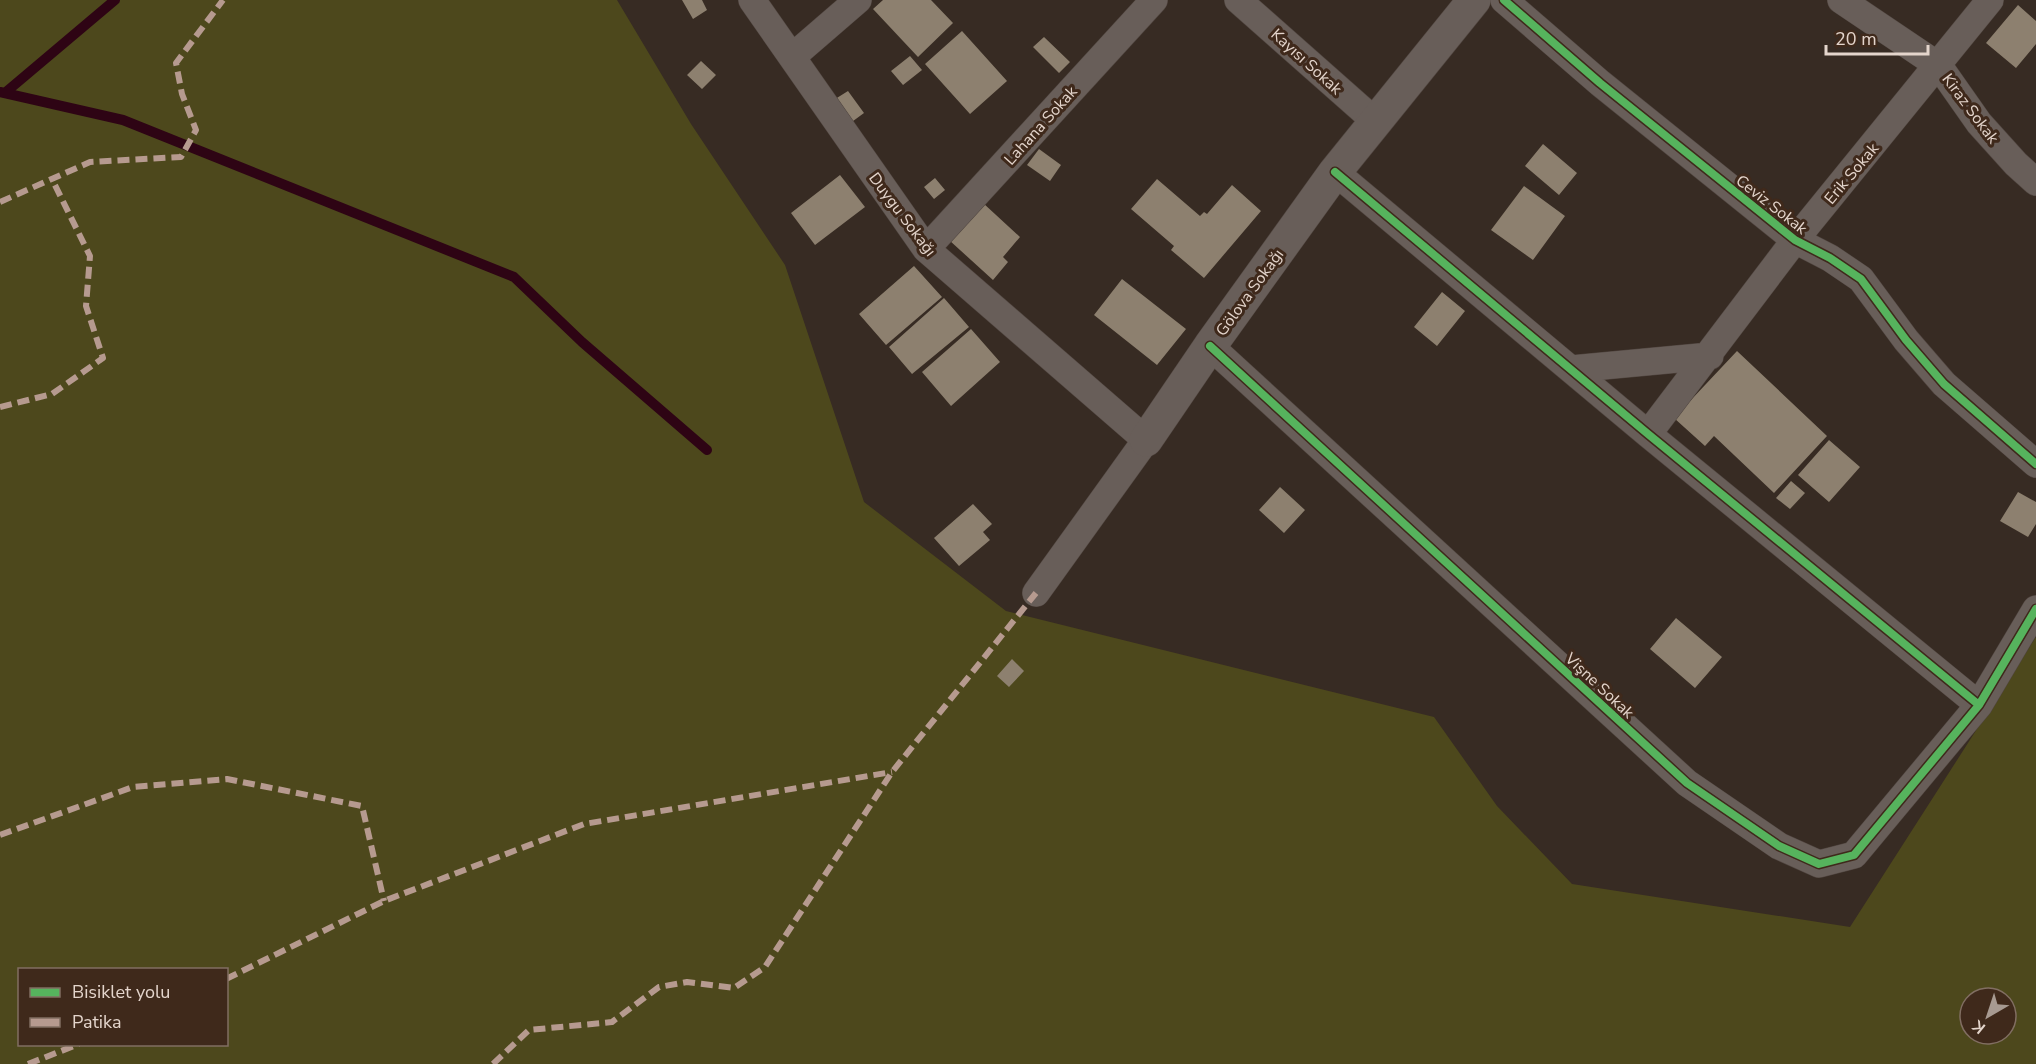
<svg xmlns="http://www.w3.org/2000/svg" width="2036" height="1064" font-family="'Nunito Sans',sans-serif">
<rect width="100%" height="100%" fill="#372b23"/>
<path fill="#4d481c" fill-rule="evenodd" d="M0 0H617L691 124 785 265 864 502 1006 611 1434 717 1497 806 1572 884 1850 927 2036 637V1064H0ZM20 970H226V1044H20ZM1970 998H2006V1034H1970Z"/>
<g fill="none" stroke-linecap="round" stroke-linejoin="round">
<path stroke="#2e0414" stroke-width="10" d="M0 92 123 120 514 277 582 342 707 450
M6 92 115 0"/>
</g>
<path fill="#8d806f" d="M682 0H702L707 10 693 19Z
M883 0H931L953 23 918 57 873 9Z
M2018 5 2036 21V44L2016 68 1986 43Z
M962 31 1007 81 970 114 925 64Z
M1044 37 1070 62 1059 73 1033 47Z
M910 56 922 70 903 85 891 71Z
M701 61 716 75 702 89 687 75Z
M848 91 864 113 849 124 832 101Z
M1543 144 1577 173 1559 195 1525 166Z
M1039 149 1061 165 1050 181 1027 165Z
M840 175 865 207 815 245 791 213Z
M935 178 945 190 934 199 924 187Z
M1157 179 1200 216 1204 212 1207 214 1232 185 1261 211 1204 278 1171 250 1174 246 1131 209Z
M1524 186 1565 216 1533 260 1491 230Z
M983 203 1020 237 1003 257 1008 262 993 280 949 240Z
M914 266 942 297 886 345 859 314Z
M1122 279 1186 329 1157 365 1094 315Z
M1442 292 1465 311 1437 346 1414 327Z
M944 298 969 327 912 374 889 347Z
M971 329 1000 362 951 406 922 372Z
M1737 351 1827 436 1774 493 1714 436 1705 446 1674 418Z
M1829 440 1860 467 1829 502 1798 475Z
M1791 481 1805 493 1790 509 1776 498Z
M1280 487 1305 510 1284 533 1259 510Z
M2018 492 2036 502V524L2028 537 2000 521Z
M973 504 992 524 983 532 990 540 959 566 934 538Z
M1676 618 1722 657 1695 688 1650 649Z
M1012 659 1024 671 1009 687 997 676Z"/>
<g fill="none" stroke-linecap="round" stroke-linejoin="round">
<defs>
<path id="minor" d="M752 0 926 249 1146 440 1036 593
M1238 0 1376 122
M1504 0 1600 83 1795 240 1830 258 1861 279 1906 340 1944 384 2036 464
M1841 0 1939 66 1979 123 2016 164 2036 182
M792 57 858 0
M1335 172 1648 434 1979 705
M926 249 1154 0
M1210 346 1687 783 1779 846 1819 864 1854 855 1979 705 2036 609
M1571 369 1710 356
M1648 434 1795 240 1990 0"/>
<path id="tertiary" d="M1146 440 1210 346 1335 172 1474 0"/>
</defs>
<use href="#minor" stroke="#514640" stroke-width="28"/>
<use href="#tertiary" stroke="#514640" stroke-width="34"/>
<use href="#minor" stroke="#685e59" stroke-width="27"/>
<use href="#tertiary" stroke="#685e59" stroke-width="33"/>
<path stroke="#b69a8f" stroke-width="6" stroke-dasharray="12 6" stroke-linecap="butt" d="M0 202 90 162 181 157 196 130 182 94 176 63 223 0
M0 407 52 394 103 358 86 306 90 256 52 179
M0 835 133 787 227 779 362 806 384 901
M226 979 384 901 584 824 892 772
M28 1064 79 1044
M493 1064 529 1030 612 1022 659 987 687 982 734 988 765 967 892 772 1036 593"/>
<defs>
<path id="cycleway" d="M1504 0 1600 83 1795 240 1830 258 1861 279 1906 340 1944 384 2036 464
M1335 172 1648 434 1979 705
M1210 346 1687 783 1779 846 1819 864 1854 855 1979 705 2036 609"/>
</defs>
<use href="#cycleway" stroke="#3f291b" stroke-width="11"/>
<use href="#cycleway" stroke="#56b35d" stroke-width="8"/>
</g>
<g text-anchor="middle" stroke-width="6" stroke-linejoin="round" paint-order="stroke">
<g font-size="16" fill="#e4d5cc" stroke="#3f291b">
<text transform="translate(1307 61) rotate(42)" y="6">Kayısı Sokak</text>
<text transform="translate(1971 108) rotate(53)" y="6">Kiraz Sokak</text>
<text transform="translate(1040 125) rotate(-48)" y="6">Lahana Sokak</text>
<text transform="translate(1851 173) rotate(-50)" y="6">Erik Sokak</text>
<text transform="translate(1772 204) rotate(38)" y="6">Ceviz Sokak</text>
<text transform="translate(903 214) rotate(53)" y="6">Duygu Sokağı</text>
<text transform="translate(1249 292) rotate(-54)" y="6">Gölova Sokağı</text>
<text transform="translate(1600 685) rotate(43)" y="6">Vişne Sokak</text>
</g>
</g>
<rect x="18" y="968" width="210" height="78" fill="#3f291b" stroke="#816e62" stroke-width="1.5"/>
<rect x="30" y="988" width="30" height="9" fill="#56b35d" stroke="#816e62" stroke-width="1.5"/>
<text x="72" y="998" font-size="18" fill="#e4d5cc">Bisiklet yolu</text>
<rect x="30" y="1018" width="30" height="9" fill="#b69a8f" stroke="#816e62" stroke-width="1.5"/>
<text x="72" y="1028" font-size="18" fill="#e4d5cc">Patika</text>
<g transform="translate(1988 1016) rotate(219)"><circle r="28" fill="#3f291b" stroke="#816e62" stroke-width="1.5"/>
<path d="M0-4.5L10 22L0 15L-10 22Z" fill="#a79a91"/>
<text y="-9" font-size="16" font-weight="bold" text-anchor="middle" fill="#e4d5cc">K</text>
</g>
<path d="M1826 45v9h102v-9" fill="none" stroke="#e4d5cc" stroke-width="3"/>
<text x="1835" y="45" font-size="18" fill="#e4d5cc" stroke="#3f291b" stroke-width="4.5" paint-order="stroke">20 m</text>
</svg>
